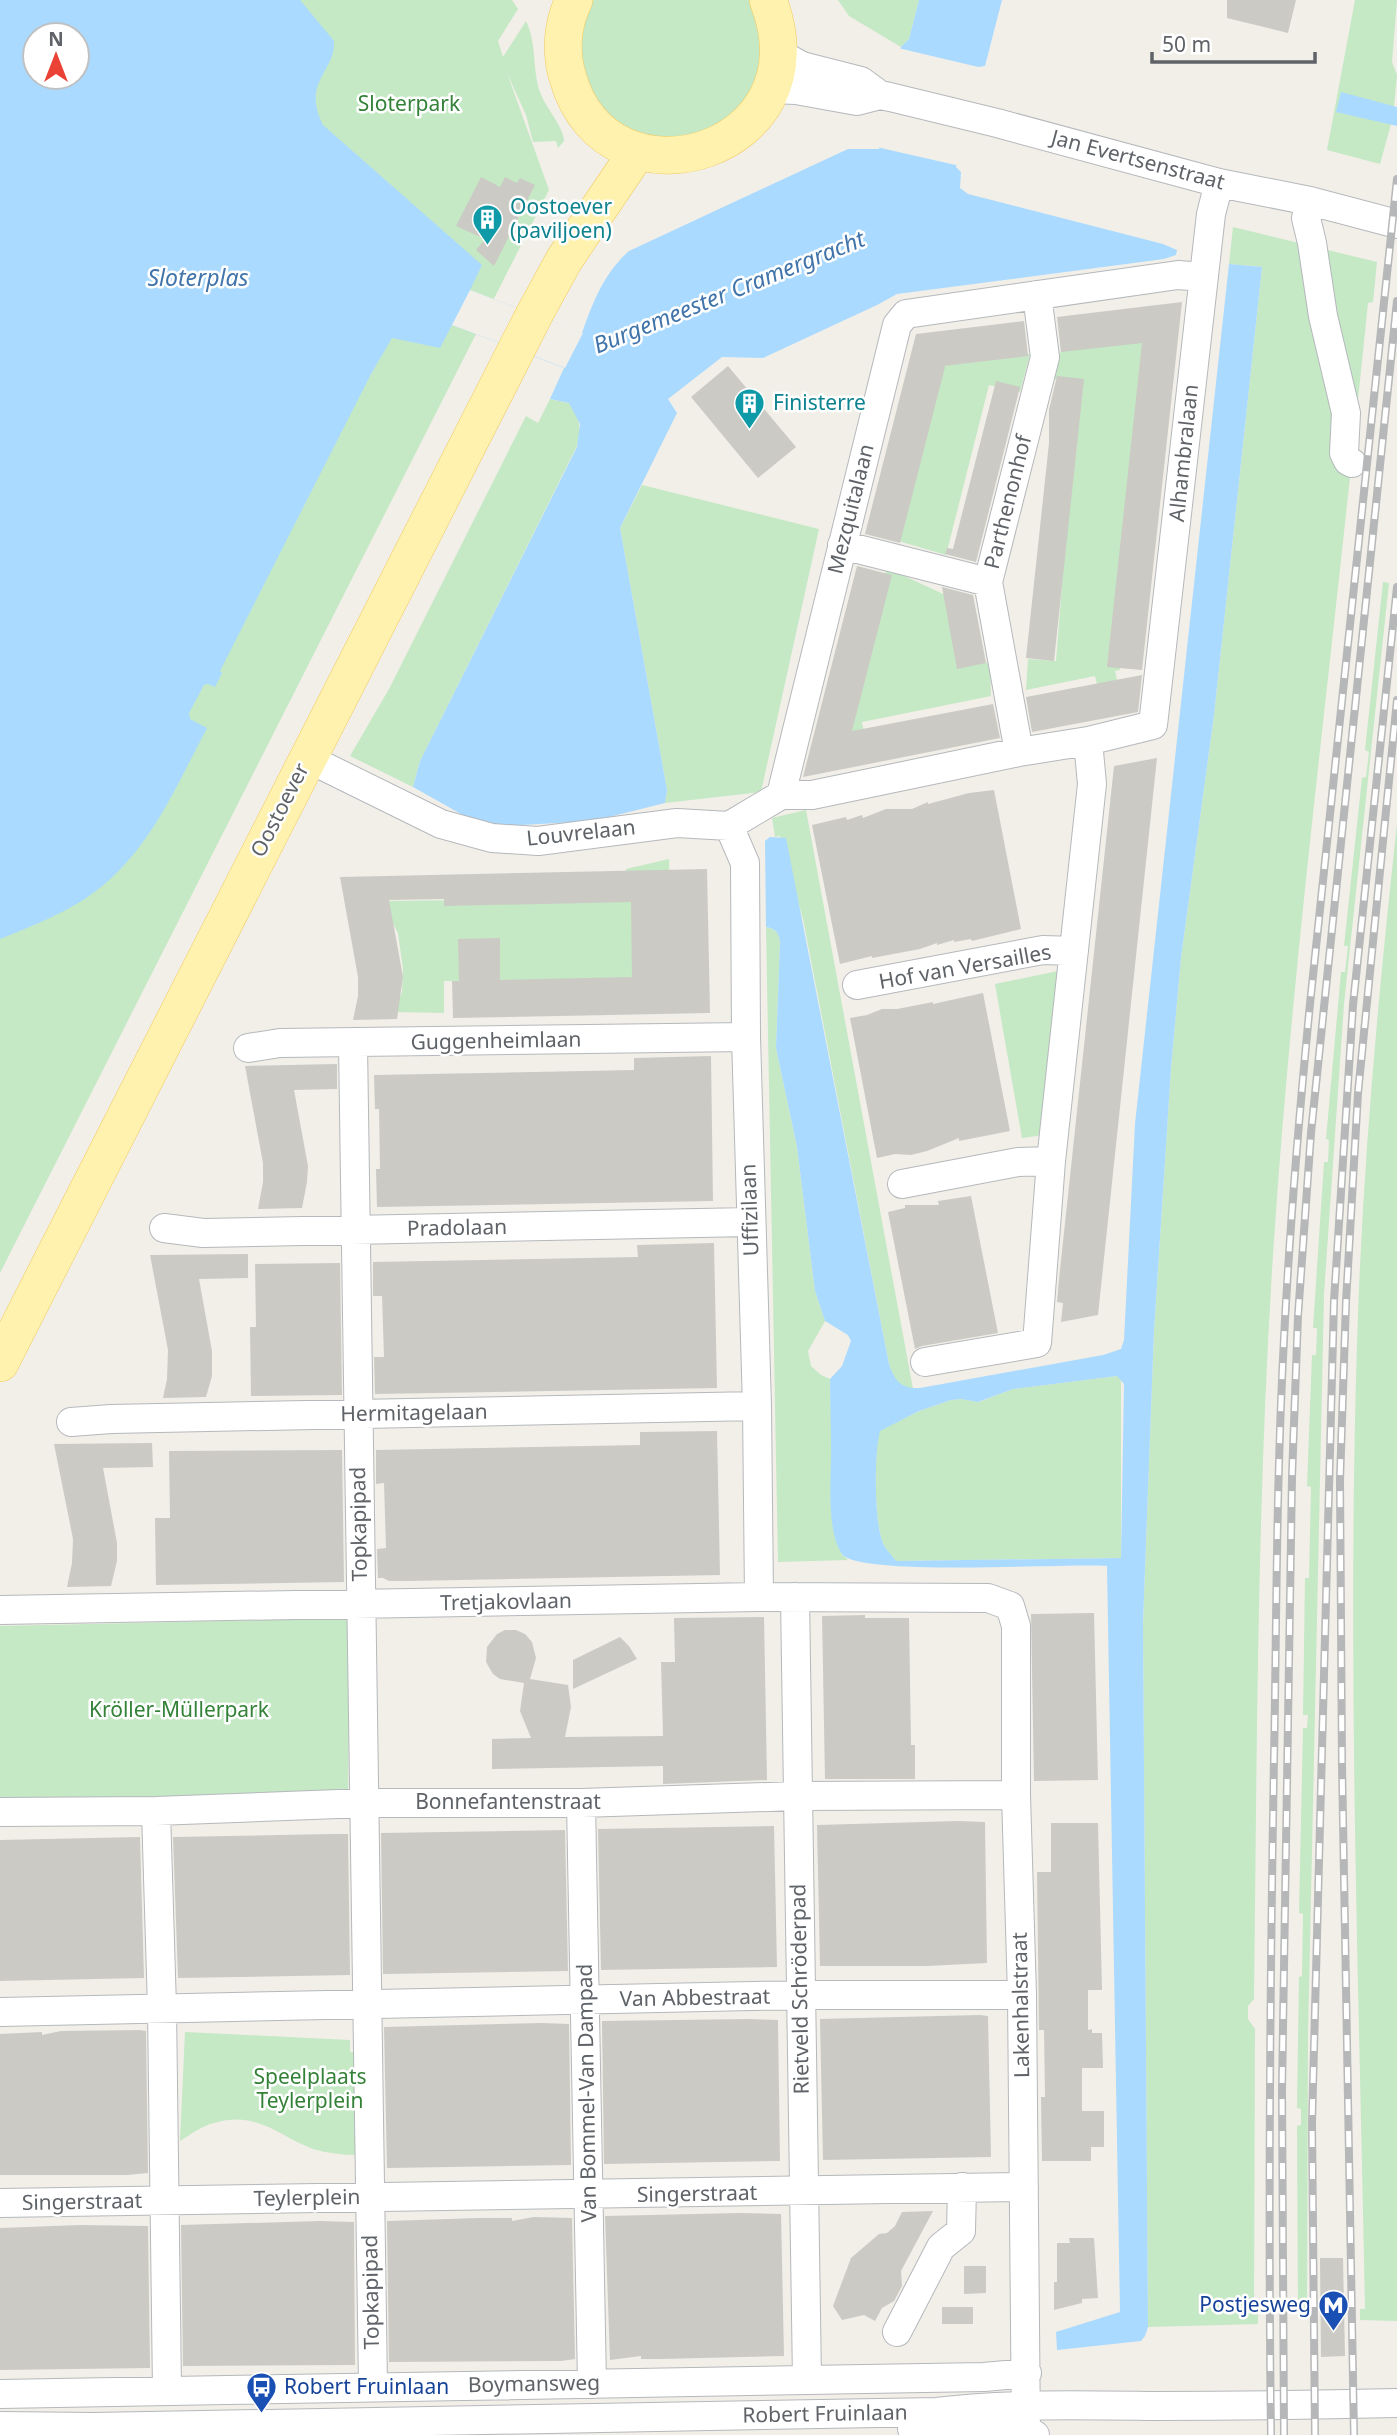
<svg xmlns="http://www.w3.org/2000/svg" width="1397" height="2435" font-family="'Noto Sans',sans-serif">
<rect width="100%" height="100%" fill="#f1efe8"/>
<path fill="#c5e8c5" d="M182 0H512L518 9 498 41 503 57 526 21C537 43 532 69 540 92 545 107 564 127 564 141L558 148 556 141 533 142 526 115 507 73 549 190 0 1273V905Z
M583 0H760L766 13 755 103 677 147 603 120 572 36Z
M838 0H919L909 39 901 47 849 16Z
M1355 0H1397L1392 62 1397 75 1394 107 1342 93 1337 112 1391 124 1380 164 1327 150Z
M1233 227 1377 262 1373 302 1368 303 1356 419 1334 458 1350 477C1323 731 1291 985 1274 1240 1257 1492 1257 1746 1254 1999L1248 2006V2019L1255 2029 1254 2312 1258 2313V2324L1148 2327 1143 1624 1154 1331 1171 1068 1181 958 1214 715 1262 267 1229 264Z
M1155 325 1118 661 1120 670 1115 671 1119 688 1099 692 1095 676 1026 690 1028 659 1056 661 1078 382 1051 379 1063 345Z
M1030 354 1020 392 989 385 946 555 895 540 939 363Z
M550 399 569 403C581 417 581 429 577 446L420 761 413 787 350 756 389 689 526 416 538 423Z
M642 485 819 529 761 792 665 803 667 790 620 528Z
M887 568 952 598 965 666 990 662 991 696 862 722 865 737 843 741Z
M1383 582 1389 583 1344 1004 1324 1294 1308 2035 1307 2309H1304V2312H1298L1297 2126 1301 2125V2109L1297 2108 1299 1977 1302 1976 1303 1914 1299 1913 1303 1728H1307L1308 1715H1303L1305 1578H1309L1311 1487 1307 1486 1312 1355H1316L1317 1328H1313L1324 1162H1328L1329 1140 1326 1139 1341 972H1345L1348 946H1344L1362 778 1366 777 1369 752 1365 750Z
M806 810 913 1389C897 1387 894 1378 889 1364L803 919 780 836 775 837 772 818Z
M1397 824V2321L1360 2320V2309H1365C1359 1988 1347 1666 1357 1345 1362 1171 1378 997 1397 824Z
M669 859 672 1004 627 979 444 981V1013L394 1012 402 992 403 969 398 933 390 918 389 901 626 898V869Z
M766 927C776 930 779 932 780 942L776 1048 797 1147 815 1291 825 1321 808 1351 811 1366 821 1375 830 1379 832 1444 841 1553 848 1560 778 1562Z
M1058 971 1044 1135 1022 1138 995 984Z
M1117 1376 1121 1379V1558L896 1561C892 1555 885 1549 883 1543 874 1521 874 1454 879 1431L919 1411 951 1400 961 1399 979 1402 1013 1389Z
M350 1618 348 1797 0 1799V1626Z
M185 2032 350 2040V2052H363L357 2155C343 2155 327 2153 313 2149 278 2136 257 2110 214 2123 202 2126 191 2134 180 2141Z"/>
<path fill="#aadaff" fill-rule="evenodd" d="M0 0H300L334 41C336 71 301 82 323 125L482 265 470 290 582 333C593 302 604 273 629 251L848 149H879L901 47 909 39 919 0H1002L985 66 978 67 956 167 961 172 960 188 968 194 1163 244 1177 250 1176 255 1164 259 897 294 877 305 763 358 722 357 668 399 677 413 620 528 667 790 665 803 593 821 484 827 413 787 420 761 577 447 580 424 569 403 550 399 564 368 452 325 440 348 392 338 371 374 220 671 222 673 215 687 208 684 204 685 189 713 190 719 207 728C171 796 143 867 73 906 50 919 25 929 0 939ZM35 35H77V77H35Z
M1341 92 1397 107V126L1336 112Z
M1229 264 1262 267 1214 715 1181 958 1171 1068 1154 1331 1143 1623 1148 2327 1145 2336 1141 2341 1057 2350 1056 2332 1120 2312 1107 1566C1068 1563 858 1577 842 1554 825 1529 832 1473 831 1443 831 1422 830 1400 830 1379L842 1366 851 1341 848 1335 825 1321 815 1291 797 1147 776 1048 780 942C779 933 776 929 766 927L765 841 770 837 786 838 889 1364C895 1381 901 1389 920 1388L1103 1355 1121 1349 1124 1340 1135 1124ZM1117 1376 1124 1384 1121 1558 896 1561C892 1555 885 1549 883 1543 874 1522 874 1453 880 1431L919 1411 951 1400 961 1399 978 1402 1013 1389Z"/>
<path fill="#f1efe8" d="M898 48 987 69 981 70 960 166 872 146H876Z
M470 290 583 333 565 368 452 325Z"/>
<path fill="#cccac5" d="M1227 0H1296L1288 33 1227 18Z
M481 177 500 187 505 177 517 183 520 178 535 185 494 266 476 250 485 239 456 226Z
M1182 302 1142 670 1107 667 1142 343 1061 352 1057 317Z
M1024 321 1028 356 943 366 945 367 900 543 865 534 916 334Z
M728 366 796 447 758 478 691 397Z
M1057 376 1084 379 1054 661 1026 658 1049 443V410Z
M996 381 1020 387 976 562 945 554 947 548 953 549Z
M857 566 892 575 852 731 993 704 1000 738 803 777Z
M942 587 973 595 986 663 957 669Z
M1142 675 1138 712 1032 732 1026 697Z
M1157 758 1098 1315 1061 1322 1063 1303 1057 1302 1059 1279 1114 766Z
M994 790 1021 929 972 941 971 939 954 942V940L937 945V943L920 949 872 958V956L840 964 812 825 846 817 847 820 862 815 863 818 886 809H912L928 802V804L969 793Z
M707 869 710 1013 453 1018 452 981H459L458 939 500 938V980L632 977 631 902 444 906V899L389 900 403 977 397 1019 353 1020 358 996V977L340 877Z
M983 993 1010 1131 959 1141V1138L927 1151 911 1155 895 1154 877 1158 850 1018 867 1015 882 1009H897L933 1002V1004Z
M711 1056 713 1201 377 1207 376 1169H380L379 1109H375L374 1075 634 1070V1058Z
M337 1064V1089L294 1090 308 1166 307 1182 302 1208 258 1209 263 1182V1163L245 1066Z
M971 1196 998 1333 922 1346 915 1349 888 1212 905 1208V1205H939L938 1201Z
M714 1243 717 1388 375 1394 374 1357H384L382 1296H373V1262L638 1257 637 1245Z
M248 1254V1278L199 1279 212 1351V1376L206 1397 163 1398 167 1379 168 1350 150 1255Z
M340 1263 342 1395 251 1396 250 1327H256L255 1264Z
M717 1431 720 1575 409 1581H389L383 1578H378L377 1549 386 1548 384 1483 376 1484V1450L640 1445V1432Z
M152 1443 153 1467 103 1468 117 1543V1561L111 1586 67 1587 72 1563 73 1539 54 1444Z
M342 1450 344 1582 156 1585 155 1518H170L169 1451Z
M1094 1613 1098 1780 1034 1781 1031 1614Z
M865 1615V1618H909L911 1745H915V1779H825L822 1616Z
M764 1617 767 1780 663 1784V1766L492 1769V1739L531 1738 520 1711 524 1683 500 1679 493 1674 486 1662 487 1647 497 1634 505 1630H516L525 1634 532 1642 536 1658 530 1679 568 1685 571 1707 565 1737 663 1736 661 1662H675L674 1618Z
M620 1637 629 1646 637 1659 573 1689V1660Z
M958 1821 985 1822 987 1963 927 1966H820L817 1825Z
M1051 1823H1098L1102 1990H1088V2030L1092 2029V2033H1102L1103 2068H1082V2111H1104V2147H1091V2161H1042L1041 2097H1045L1044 2030H1039L1037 1872H1051Z
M774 1826 777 1967 601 1970 598 1829Z
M565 1830 568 1971 383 1974 381 1833Z
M331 1834H348L350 1975 178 1978 173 1837Z
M140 1837 144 1978 0 1981V1840Z
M980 2015 988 2016 991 2157 823 2160 820 2019Z
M749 2019 778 2020 780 2161 604 2164 602 2021Z
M542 2023 569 2024 571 2165 387 2168 384 2027Z
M140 2030 146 2031 148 2173 127 2175H0V2034L42 2032V2035L61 2031Z
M933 2211 901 2271 902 2286 894 2301 882 2308 875 2321 864 2315 842 2320 833 2306 851 2258 879 2234 887 2233 895 2226 902 2212Z
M740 2213 781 2214 784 2356 661 2359H641V2356L610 2360 605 2216Z
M534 2217 572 2218 575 2359 561 2361 389 2362 387 2221 479 2218H512V2221Z
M320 2221 354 2222 355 2365 183 2366 181 2225Z
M81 2225 148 2226 150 2368 0 2370V2228Z
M1069 2238H1094L1098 2298 1082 2299V2303L1054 2310V2282H1057V2243H1070Z
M1320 2258H1343L1345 2356 1321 2357Z
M964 2266H986V2293L964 2294Z
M942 2307H973V2324H942Z"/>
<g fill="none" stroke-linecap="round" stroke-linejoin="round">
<defs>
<path id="minor" d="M780 54 802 66 861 81 880 95
M772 89 796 90 857 101 880 95 890 97 997 123 1219 183 1310 201 1397 224
M1310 201 1306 218 1312 243 1323 316 1346 413 1344 453 1348 461 1352 463
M842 545 988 582
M1019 752 988 582 1045 357 1037 295
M307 758 441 824 492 838 538 841 677 823 729 826 781 795H812L1019 752 1088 741 1153 725 1211 214 1219 183
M781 795 897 325 906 314 1178 275 1204 277
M729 826 745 863 746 1037 757 1406 759 1597
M857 985 1043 950 1074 951
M353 1044 373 2386
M248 1048 280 1043 746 1037
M902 1184 1018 1162 1051 1161
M164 1228 203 1233 750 1222
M925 1362 1037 1343 1051 1161 1092 784 1088 741
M71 1422 111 1419 757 1406
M795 1597 807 2380
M0 1610 759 1597 988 1598 1010 1606 1016 1626V1795L1022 1995 1026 2435
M581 1803 592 2384
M156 1811 162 2008 167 2390
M0 1812 156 1811 364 1803H581L798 1796 1016 1795
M0 2012 801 1995H1022
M0 2203 1024 2187
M897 2332 941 2247 961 2231 962 2187
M0 2394 984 2377 1027 2373
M0 2426 93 2427 937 2412C1010 2403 1083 2405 1156 2406 1236 2406 1317 2405 1397 2403
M912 2429 1035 2435"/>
<path id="major" d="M574 0C562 24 560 53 568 78 608 218 828 153 768 0
M0 1363 534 315 564 260 637 152"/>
</defs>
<use href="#minor" stroke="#b5b8bc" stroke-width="30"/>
<use href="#major" stroke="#f2c960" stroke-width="38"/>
<use href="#minor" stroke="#fff" stroke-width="28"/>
<use href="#major" stroke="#fff2af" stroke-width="37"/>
<defs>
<path id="rail" d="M1271 2435C1268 2209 1270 1984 1274 1758 1276 1660 1276 1562 1279 1463 1283 1310 1295 1156 1310 1004L1397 179
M1284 2435 1282 2090 1292 1477 1298 1316 1311 1133 1397 301
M1315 2435 1312 2123 1334 1301 1353 1005 1397 587
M1354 2435 1342 1764 1340 1480 1346 1302 1358 1093 1397 700"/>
</defs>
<use href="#rail" stroke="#b6b7b8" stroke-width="8"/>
<use href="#rail" stroke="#fff" stroke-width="5" stroke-dasharray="16" stroke-linecap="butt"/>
</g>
<defs>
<symbol id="building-pin" viewBox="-11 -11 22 30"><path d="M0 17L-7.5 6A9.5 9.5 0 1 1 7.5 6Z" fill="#0f9aa8" stroke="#fff"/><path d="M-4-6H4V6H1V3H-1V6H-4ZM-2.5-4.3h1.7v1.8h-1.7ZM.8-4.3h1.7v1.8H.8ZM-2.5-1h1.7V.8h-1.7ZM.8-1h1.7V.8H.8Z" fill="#fff"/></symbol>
<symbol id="metro-pin" viewBox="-11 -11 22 30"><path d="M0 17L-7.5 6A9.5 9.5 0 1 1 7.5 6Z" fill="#1a4fb4" stroke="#fff"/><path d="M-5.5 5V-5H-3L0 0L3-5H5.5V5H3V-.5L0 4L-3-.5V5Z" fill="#fff"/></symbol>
<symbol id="bus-pin" viewBox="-11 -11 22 30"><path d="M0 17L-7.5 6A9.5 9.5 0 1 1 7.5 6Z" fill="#1a4fb4" stroke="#fff"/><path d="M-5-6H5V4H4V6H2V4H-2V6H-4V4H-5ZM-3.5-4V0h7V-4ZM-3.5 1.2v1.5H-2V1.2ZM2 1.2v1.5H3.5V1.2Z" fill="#fff"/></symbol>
</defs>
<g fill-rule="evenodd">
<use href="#building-pin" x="470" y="202" width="35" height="47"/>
<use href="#building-pin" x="732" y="386" width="35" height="47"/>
<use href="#metro-pin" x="1316" y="2288" width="35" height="47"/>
<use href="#bus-pin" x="244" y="2370" width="35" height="47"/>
</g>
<g text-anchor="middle" stroke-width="5" stroke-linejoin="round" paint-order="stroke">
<g font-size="21" fill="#348238" stroke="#fff">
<text x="409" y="111">Sloterpark</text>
<text x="179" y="1717">Kröller-Müllerpark</text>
<text x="310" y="2084">Speelplaats<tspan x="310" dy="24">Teylerplein</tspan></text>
</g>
<g font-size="21" fill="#5f6368" stroke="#fff">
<text transform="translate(1138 160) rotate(15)" y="7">Jan Evertsenstraat</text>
<text transform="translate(1184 453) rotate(-84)" y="7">Alhambralaan</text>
<text transform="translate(1008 502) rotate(-76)" y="7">Parthenonhof</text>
<text transform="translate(851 509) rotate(-76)" y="7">Mezquitalaan</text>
<text transform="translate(280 810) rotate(-63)" y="7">Oostoever</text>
<text transform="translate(581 833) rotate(-6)" y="7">Louvrelaan</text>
<text transform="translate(965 967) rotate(-10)" y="7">Hof van Versailles</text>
<text transform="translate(496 1041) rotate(-1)" y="7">Guggenheimlaan</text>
<text transform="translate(750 1210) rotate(-92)" y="7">Uffizilaan</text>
<text transform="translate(457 1228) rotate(-1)" y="7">Pradolaan</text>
<text transform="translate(414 1413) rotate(-1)" y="7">Hermitagelaan</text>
<text transform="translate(359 1524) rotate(-91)" y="7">Topkapipad</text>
<text transform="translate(506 1602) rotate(-1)" y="7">Tretjakovlaan</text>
<text x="508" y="1809">Bonnefantenstraat</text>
<text transform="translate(800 1989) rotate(-91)" y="7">Rietveld Schröderpad</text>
<text transform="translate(695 1998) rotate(-1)" y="7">Van Abbestraat</text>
<text transform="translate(1021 2005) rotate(-91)" y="7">Lakenhalstraat</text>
<text transform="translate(587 2093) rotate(-91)" y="7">Van Bommel-Van Dampad</text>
<text transform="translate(697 2194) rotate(-1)" y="7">Singerstraat</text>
<text transform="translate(307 2198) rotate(-1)" y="7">Teylerplein</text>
<text transform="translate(82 2202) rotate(-1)" y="7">Singerstraat</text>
<text transform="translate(371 2292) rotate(-91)" y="7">Topkapipad</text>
<text transform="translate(534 2384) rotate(-1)" y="7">Boymansweg</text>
<text transform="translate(825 2414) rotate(-1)" y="7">Robert Fruinlaan</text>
</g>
<g font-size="21" fill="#0d838f" stroke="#fff" text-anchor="start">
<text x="510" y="214">Oostoever<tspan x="510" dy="24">(paviljoen)</tspan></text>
<text x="773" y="410">Finisterre</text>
</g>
<g font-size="21" fill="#164399" stroke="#fff" text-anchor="end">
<text x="1311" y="2312">Postjesweg</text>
<text x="284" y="2394" text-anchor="start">Robert Fruinlaan</text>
</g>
<g font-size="23" font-style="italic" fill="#4174aa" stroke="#fff">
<text x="198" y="286">Sloterplas</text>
<text transform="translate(729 292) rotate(-22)" y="8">Burgemeester Cramergracht</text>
</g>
</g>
<g transform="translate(56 56)"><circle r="33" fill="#ffffff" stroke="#bfc1c3" stroke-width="2"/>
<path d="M0-5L12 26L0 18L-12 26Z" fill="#ea4335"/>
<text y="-10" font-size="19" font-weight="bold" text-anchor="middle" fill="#5f6368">N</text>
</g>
<path d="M1152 52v10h163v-10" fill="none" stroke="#5f6368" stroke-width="3.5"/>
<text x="1162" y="52" font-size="21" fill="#5f6368" stroke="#ffffff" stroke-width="5" paint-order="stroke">50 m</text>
</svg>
